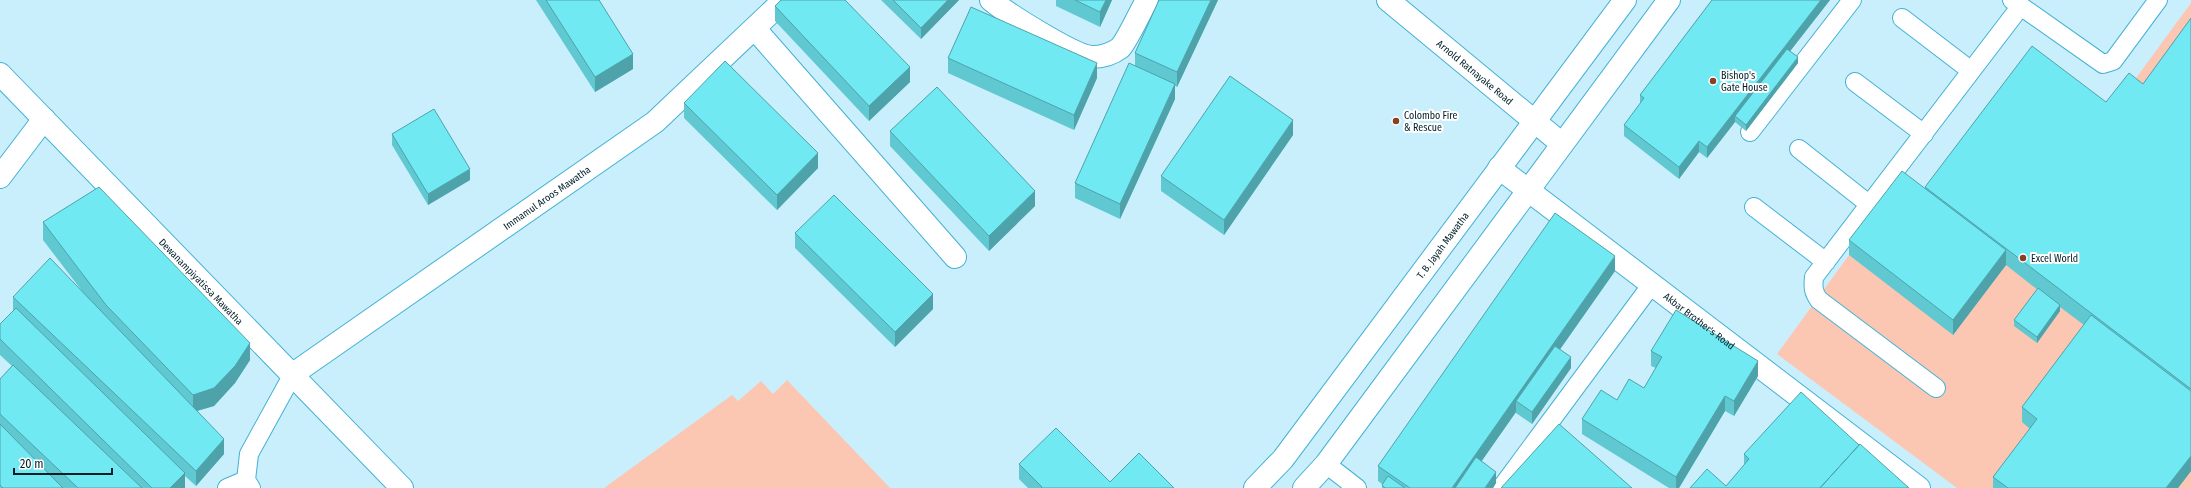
<svg xmlns="http://www.w3.org/2000/svg" width="2191" height="488" font-family="'Fira Sans Condensed',sans-serif">
<rect width="100%" height="100%" fill="#c9effd"/>
<path fill="#fcc7b2" d="M2191 3V488H1957L1777 354 1849 255 1925 204 2106 119Z
M787 380 890 488H604L732 395 738 401 761 381 773 394Z"/>
<g fill="none" stroke-linecap="round" stroke-linejoin="round">
<defs>
<path id="lane" d="M2012 0 2103 64 2113 61 2158 0
M1902 18 1970 70
M1855 82 1924 134
M1750 132 1852 0
M1799 149 1870 205
M1754 207 1826 262
M1936 388 1819 300C1813 292 1813 287 1814 277L2020 7
M1326 464 1357 488
M227 488 246 480
M251 488 246 480 249 454 293 374
M1501 488 1652 284"/>
<g id="street">
<path d="M991 0C1006 13 1074 56 1092 57 1102 57 1112 54 1120 48 1127 41 1141 10 1147 0"/>
<path d="M755 29 955 257"/>
<path id="s1" d="M0 74 402 488"/>
<path id="s2" d="M1499 168 1919 488"/>
<path d="M0 177 44 119"/>
<path id="s3" d="M293 374 655 122 784 0"/>
</g>
<g id="secondary">
<path id="s4" d="M1388 0 1562 144"/>
<path id="s5" d="M1255 488 1283 459 1625 0"/>
<path d="M1304 488 1326 464 1669 0"/>
</g>
</defs>
<use href="#lane" stroke="#44b1d4" stroke-width="20"/>
<use href="#street" stroke="#44b1d4" stroke-width="24"/>
<use href="#secondary" stroke="#44b1d4" stroke-width="24"/>
<use href="#lane" stroke="#fff" stroke-width="18"/>
<use href="#street" stroke="#fff" stroke-width="22"/>
<use href="#secondary" stroke="#fff" stroke-width="22"/>
</g>
<path fill="#60c8d1" d="M536 0H599L633 69 595 92Z
M881 0H959L921 39Z
M1056 0H1112L1100 27 1056 6Z
M1159 0H1218L1177 87 1175 86V99L1120 219 1075 198V183L1135 66V53Z
M1712 0H1830L1790 51 1798 63 1746 131 1735 122 1707 158 1699 152 1679 179 1624 136V125L1640 104V95Z
M775 6 910 82 869 121 775 21Z
M2191 18V471L2178 488H1993V477L2030 429 2022 422V407L2084 325 2060 307V311L2037 343 2014 326V320L2038 290 2006 265 1953 335 1849 255V240L1925 189V187L2106 102 2143 84Z
M948 58 1097 78 1074 130 948 73Z
M684 103 818 168 777 210 684 118Z
M890 131 1035 206 989 251 890 146Z
M392 134 470 180 428 205 392 145Z
M1293 135 1224 235 1161 191V176Z
M43 222 250 360 235 383 214 406 197 411 224 454 196 486 185 476V488H0V379L12 366 0 355V324L13 311V297L82 291 43 240Z
M795 233 933 309 895 347 795 248Z
M1615 271 1560 349 1571 368 1532 424 1516 413V412L1481 461 1496 483 1493 488H1382V484L1378 481V466Z
M1651 351 1758 376 1734 416 1725 411 1679 488H1669L1582 434V419L1644 388 1656 368 1651 366Z
M1859 445 1909 488H1690L1726 486 1744 466V454Z
M1019 464 1110 482 1174 488H1028L1019 479Z"/>
<path fill="#4ea3aa" d="M948 0H959L921 39V28Z
M1106 0H1112L1100 27V12Z
M1211 0H1218L1177 87V72Z
M1821 0H1830L1738 118 1735 116V122L1707 158V147Z
M633 54V69L595 92V77Z
M1798 57V63L1746 131V125Z
M1097 63V78L1074 130V115Z
M910 67V82L869 121V106Z
M1175 84V99L1120 219V204Z
M1293 120V135L1224 235V220Z
M1699 141V152L1679 179V167Z
M818 153V168L777 210V195Z
M470 169V180L428 205V194Z
M1035 191V206L989 251V236Z
M2006 250V265L1953 335V320Z
M1615 256V271L1521 405 1516 401V412L1463 488H1452Z
M933 294V309L895 347V332Z
M2060 305V311L2037 343V337Z
M250 343V360L235 383 214 406 193 412V395Z
M1571 357V368L1532 424V412Z
M1758 361V376L1734 416V401Z
M1725 396V411L1679 488H1676V477Z
M224 439V454L196 486V471Z
M2191 456V471L2178 488H2166Z
M1496 472V483L1493 488H1485Z
M185 473V488H170Z"/>
<path fill="#70e9f3" stroke="#4ea3aa" d="M546 0H599L633 54 595 77Z
M781 0H845L910 67 869 106 775 6Z
M893 0H948L921 28Z
M1075 0H1106L1100 12Z
M1159 0H1211L1177 72 1135 53Z
M1712 0H1821L1707 147 1699 141 1679 167 1624 125 1644 98 1640 95Z
M971 7 1097 63 1074 115 948 58Z
M2191 18V389L1925 187 2032 46 2106 102 2129 73 2143 84Z
M1787 49 1798 57 1746 125 1735 116Z
M725 61 818 153 777 195 684 103Z
M1129 63 1175 84 1120 204 1075 183Z
M1230 76 1293 120 1224 220 1161 176Z
M937 87 1035 191 989 236 890 131Z
M434 109 470 169 428 194 392 134Z
M1902 171 2006 250 1953 320 1849 240Z
M99 187 250 343 235 366 214 388 193 395 106 305 43 222Z
M834 195 933 294 895 332 795 233Z
M1555 213 1615 256 1452 488H1410L1378 466Z
M50 258 224 439 196 471 13 297Z
M2038 288 2060 305 2037 337 2014 320Z
M16 308 185 473 170 488H152L0 339V324Z
M1676 310 1758 361 1734 401 1725 396 1676 477 1582 419 1601 390 1617 400 1629 379 1644 388 1662 357 1651 351Z
M2091 315 2191 391V456L2166 488H2008L1993 477 2037 419 2022 407Z
M1555 346 1571 357 1532 412 1516 401Z
M13 365 142 488H78L0 414V379Z
M1801 392 1859 445 1820 488H1690L1707 469 1726 486 1749 459 1744 454Z
M0 424 63 488H3L0 485Z
M1559 424 1632 488H1501Z
M1056 428 1110 482 1139 453 1174 488H1041L1042 487 1019 464Z
M1860 444 1909 488H1820Z
M1476 457 1496 472 1485 488H1455Z
M1388 476 1405 488H1385L1382 485Z"/>
<g fill="#894022" stroke="#fff" stroke-width="1.5">
<circle cx="1713" cy="81" r="4"/>
<circle cx="1396" cy="121" r="4"/>
<circle cx="2023" cy="258" r="4"/>
</g>
<g text-anchor="middle" stroke-width="4" stroke-linejoin="round" paint-order="stroke">
<g font-size="10" fill="#001e28" stroke="#fff">
<text dy="4" stroke="none"><textPath href="#s4" startOffset="113">Arnold Ratnayake Road</textPath></text>
<text dy="4" stroke="none"><textPath href="#s3" startOffset="309">Immamul Aroos Mawatha</textPath></text>
<text dy="4" stroke="none"><textPath href="#s5" startOffset="307">T. B. Jayah Mawatha</textPath></text>
<text dy="4" stroke="none"><textPath href="#s1" startOffset="289">Dewanampiyatissa Mawatha</textPath></text>
<text dy="4" stroke="none"><textPath href="#s2" startOffset="252">Akbar Brother's Road</textPath></text>
</g>
<g font-size="10" fill="#001e28" stroke="#fff" text-anchor="start">
<text x="1721" y="79">Bishop's<tspan x="1721" dy="12">Gate House</tspan></text>
<text x="1404" y="119">Colombo Fire<tspan x="1404" dy="12">&amp; Rescue</tspan></text>
<text x="2031" y="262">Excel World</text>
</g>
</g>
<path d="M14 468v6h98v-6" fill="none" stroke="#001e28" stroke-width="2"/>
<text x="20" y="468" font-size="12" fill="#001e28" stroke="#ffffff" stroke-width="3" paint-order="stroke">20 m</text>
</svg>
